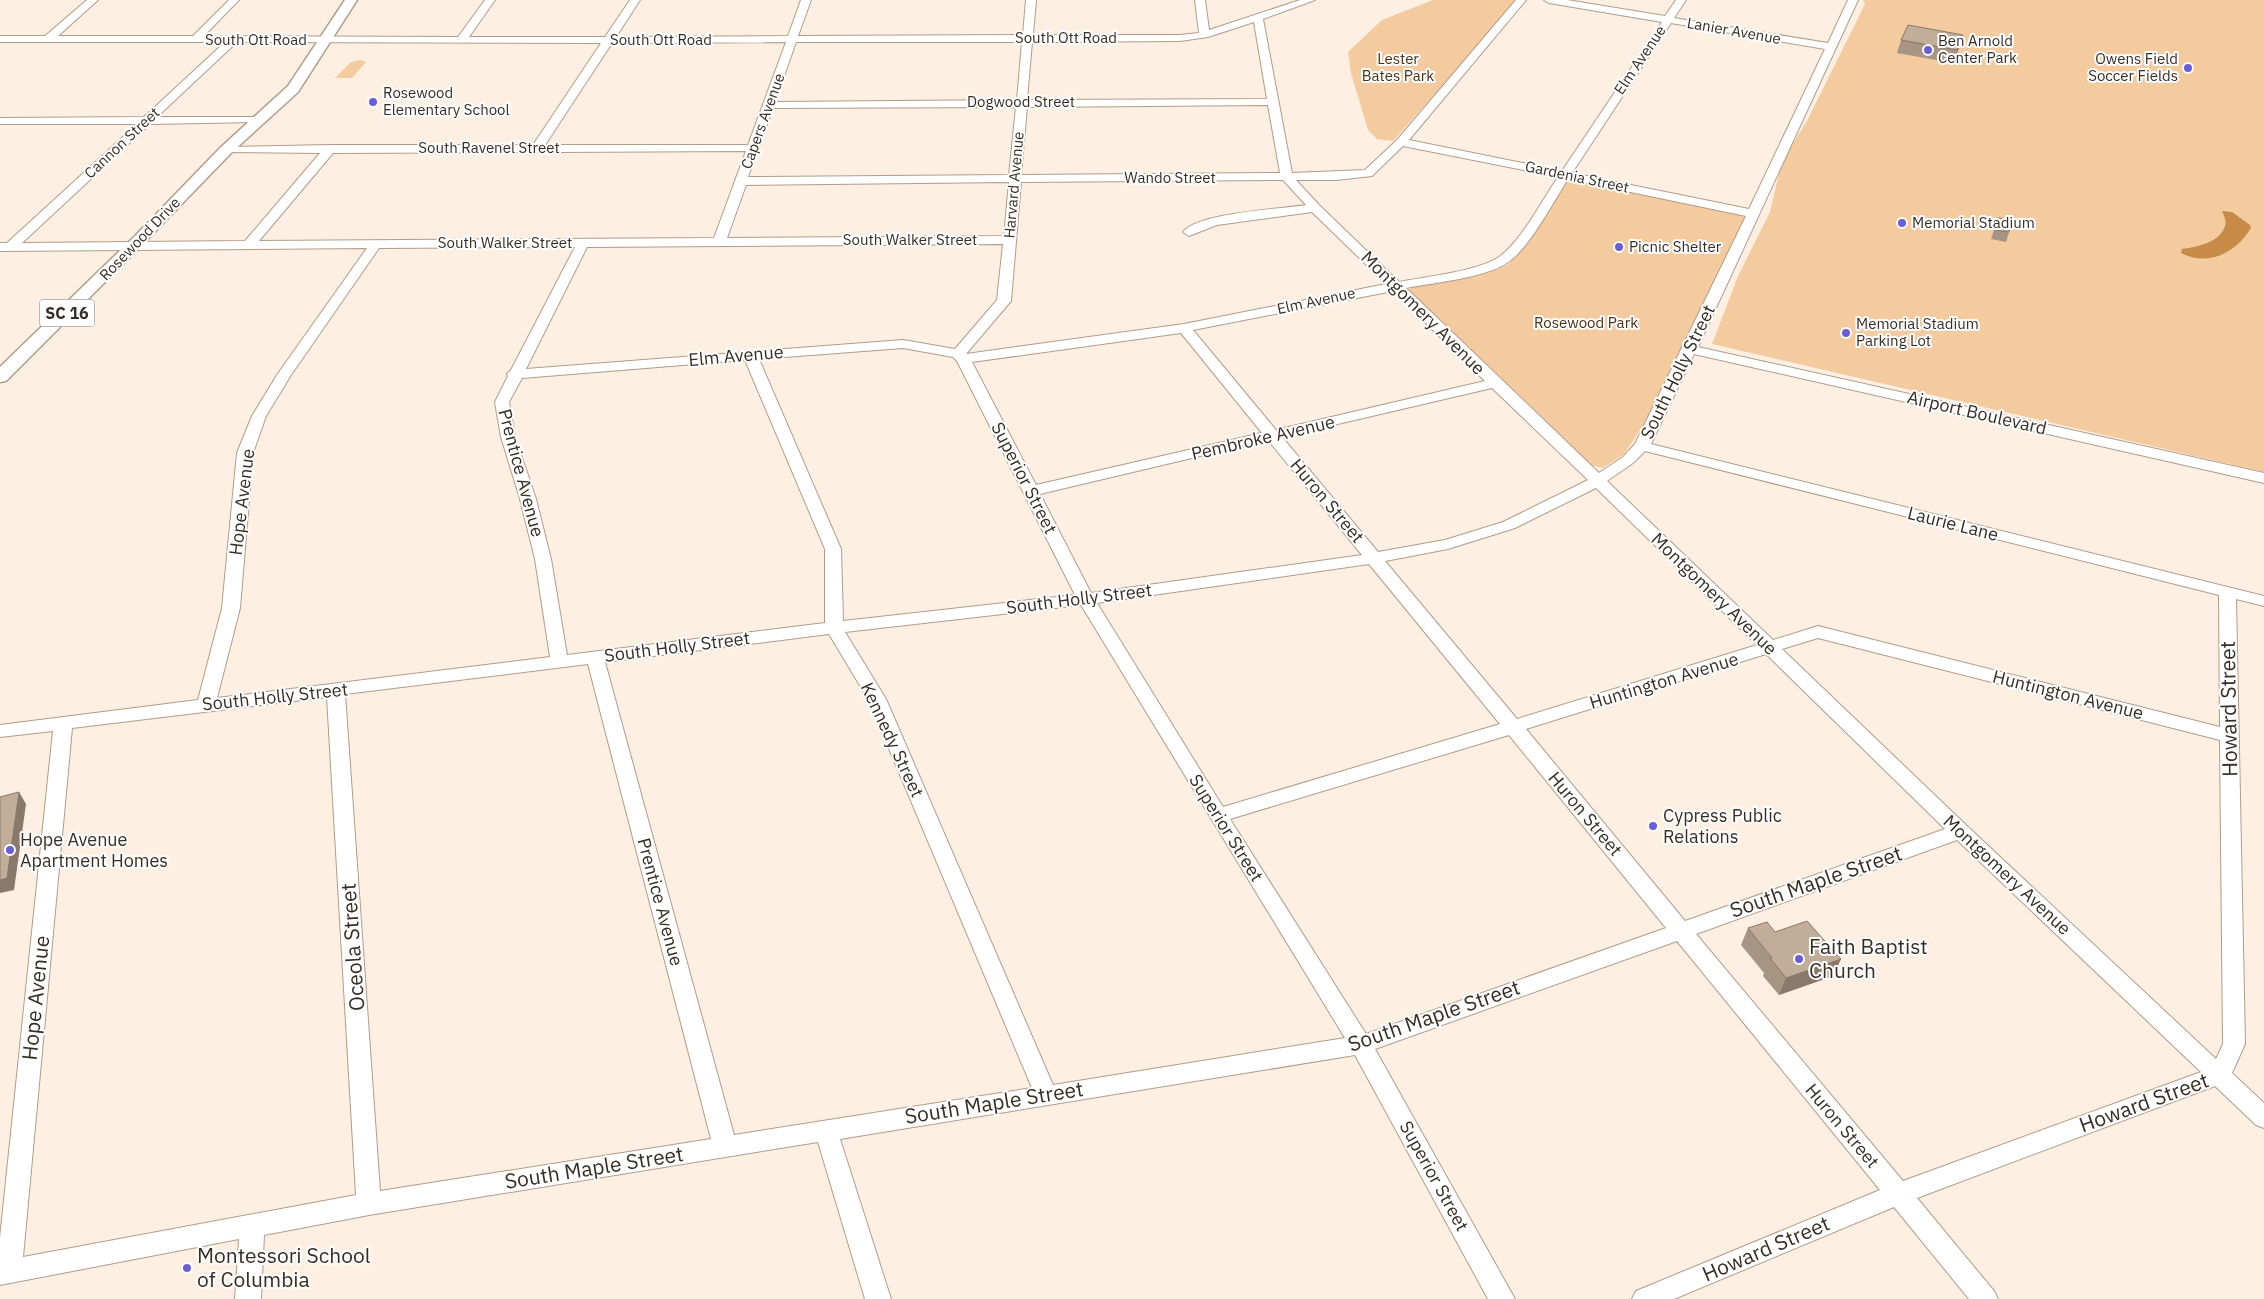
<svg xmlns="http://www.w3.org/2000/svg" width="2264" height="1299" font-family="'IBM Plex Sans',sans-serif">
<rect width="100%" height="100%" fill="#fdefe2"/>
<path fill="#f4ca9f" d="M1433 0H1518L1393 141 1377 139 1368 130 1351 73 1348 52 1382 20Z
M1863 0H2264V472L1712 344 1738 276 1770 212 1782 161 1807 121 1865 4Z
M360 60 366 62 352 78H335L351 62Z
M1572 179 1738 213 1745 218 1647 420 1624 454 1603 468 1590 465 1409 290 1412 286 1492 271 1509 264 1568 180Z"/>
<path fill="#c78b48" d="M2222 211 2232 212 2250 225 2251 228C2236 253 2208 267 2181 253L2182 249C2196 247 2220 243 2225 226 2227 221 2224 216 2222 211Z"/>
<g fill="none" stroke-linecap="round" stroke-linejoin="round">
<defs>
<path id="minor" d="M87 0H98L58 36H193L229 0H239L204 36 458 37 485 0H495L469 37H605L630 0H640L616 37 788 36 801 0H811L798 36 1023 35 1026 0H1036L1033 35H1180L1199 33 1195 0H1205L1209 30 1300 0H1315L1263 19 1292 173 1365 170 1397 140 1516 0H1526L1409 140 1562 171 1662 22 1549 3 1544 0H1567L1665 16 1676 0H1686L1674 18 1828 43 1848 0H1858L1698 347 2264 473V483L1694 354 1651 444 2264 596V606L2236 599 2245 1044 2232 1073 2264 1103V1128L2256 1125 2215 1086 1917 1198 1994 1291 1998 1299H1969L1894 1207 1674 1299H1632L1636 1291 1880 1190 1677 941 1375 1049 1515 1299H1488L1355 1055 840 1139 891 1299H865L818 1142 369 1215 264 1235 261 1299H235L239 1239 0 1285V1238L53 731 0 737V725L198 700 222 608 237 453 252 416 277 375 367 248 0 251V243H7L137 124H0V118L144 117 225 42H0V36H45ZM1254 22 1267 99 1027 100 1032 42 1180 41 1208 37ZM1671 23 1825 49 1749 209 1572 173ZM237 42 601 43 533 145H331L226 147 220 150 222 152 320 153 245 241 22 243 150 124 261 122 263 120 261 118 257 117H157ZM786 42 748 145H545L612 43ZM796 42H1022L1017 100 775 102ZM1268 105 1280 173 1021 175 1027 107ZM1016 107 1009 175 748 177 773 108ZM1403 146 1558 177C1541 202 1522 240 1499 257 1479 271 1424 277 1399 282L1319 205 1296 180H1336L1372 176ZM746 151 714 238 259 241 333 153ZM1568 179 1746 216 1635 444 1623 457 1599 473 1406 288C1433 283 1484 278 1507 263 1529 249 1553 202 1568 179ZM1283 180 1306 205C1280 209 1198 213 1183 232L1189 236 1217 225 1312 212 1386 284 1184 324 966 354 1011 301 1021 182ZM1009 182 1004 236 727 238 746 185ZM1003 244 997 300 955 349 903 340 526 369 587 247ZM575 247 511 370 507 374 508 376 495 402 501 437 520 499 535 559 550 657 217 698 240 608 253 453 266 416 291 375 379 248ZM1393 291 1485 381 1276 430 1193 330ZM1181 333 1262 433 1036 485 972 362ZM903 348 953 357 957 361 1075 595 843 621 841 549 759 359ZM745 360 825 549V623L567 655 551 559 536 499 515 437 509 402 522 378ZM1492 388 1588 480 1503 522 1445 540 1378 552 1282 437ZM1268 440 1362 555 1091 593 1040 494ZM1645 451 2219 595 2220 727 1818 626 1773 640 1607 481 1633 463ZM1596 488 1757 645 1517 719 1385 561 1448 549 1515 528ZM1369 564 1500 724 1223 807 1097 603ZM1081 605 1345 1038 1053 1085 886 699 845 632ZM829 634 868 699 1032 1088 734 1135 605 662ZM1818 638 2220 740 2223 1044 2216 1059 1967 826 1782 649ZM1766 654 1945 829 1685 921 1526 729ZM588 664 711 1139 380 1191 345 694ZM327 697 356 1195 23 1257 72 728ZM1509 735 1666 928 1366 1034 1230 819ZM1957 840 2201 1072 1903 1181 1696 934Z"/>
<path id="major" d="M345 0H357L298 92 231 153 145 242 6 381 0 382V367L135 236 221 147 288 86Z"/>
</defs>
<use href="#minor" stroke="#b19c88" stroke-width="2"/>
<use href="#major" stroke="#b19c88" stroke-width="3"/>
<use href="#minor" fill="#fff" fill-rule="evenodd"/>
<use href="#major" fill="#fff" fill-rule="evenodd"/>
</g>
<path fill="#a79583" d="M1963 35 1953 63 1897 53 1901 40Z
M1998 218 2009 232 2006 242 1991 239Z
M1748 928 1775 932 1833 976 1779 995 1763 976 1764 973 1741 945Z"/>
<path fill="#88796a" d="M1963 35 1959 48 1953 63 1957 50Z
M19 792 26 804 14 890 0 893V880Z
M1841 959 1833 976 1779 995 1786 978Z"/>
<path fill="#c2ad98" stroke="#88796a" d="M1908 25 1963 35 1957 50 1901 40Z
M1998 218 2012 220 2009 232 1995 230Z
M19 792 7 878 0 880V797Z
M1807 921 1841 959 1786 978 1770 958H1772L1748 928 1767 922 1775 932Z"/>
<g fill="#695ed7" stroke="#fff" stroke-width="2">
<circle cx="1928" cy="50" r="5"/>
<circle cx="2188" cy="68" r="5"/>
<circle cx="373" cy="102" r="5"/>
<circle cx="1902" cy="223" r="5"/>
<circle cx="1619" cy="247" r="5"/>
<circle cx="1846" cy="333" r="5"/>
<circle cx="1653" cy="826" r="5"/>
<circle cx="10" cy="850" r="5"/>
<circle cx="1799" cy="959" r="5"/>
<circle cx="187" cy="1268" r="5"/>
</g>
<g text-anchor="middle" stroke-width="4" stroke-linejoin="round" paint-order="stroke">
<g font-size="15" fill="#362e25" stroke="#fff">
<text transform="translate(1734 31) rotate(10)" y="5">Lanier Avenue</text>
<text x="1066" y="43">South Ott Road</text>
<text x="256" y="45">South Ott Road</text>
<text x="661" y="45">South Ott Road</text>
<text transform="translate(1640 60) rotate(-56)" y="5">Elm Avenue</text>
<text x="1021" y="107">Dogwood Street</text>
<text transform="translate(763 121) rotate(-70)" y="5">Capers Avenue</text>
<text transform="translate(122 143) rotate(-43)" y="5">Cannon Street</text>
<text x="489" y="153">South Ravenel Street</text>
<text transform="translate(1577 177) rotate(12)" y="5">Gardenia Street</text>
<text x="1170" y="183">Wando Street</text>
<text transform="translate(1014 185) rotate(-85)" y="5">Harvard Avenue</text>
<text transform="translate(140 239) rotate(-46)" y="5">Rosewood Drive</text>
<text x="910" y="245">South Walker Street</text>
<text x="505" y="248">South Walker Street</text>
<text transform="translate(1316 301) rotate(-12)" y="5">Elm Avenue</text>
</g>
<g font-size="15" fill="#362e25" stroke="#fff" text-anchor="start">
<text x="1938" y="46">Ben Arnold<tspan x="1938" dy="17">Center Park</tspan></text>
<text x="2178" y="64" text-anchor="end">Owens Field<tspan x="2178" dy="17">Soccer Fields</tspan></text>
<text x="383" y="98">Rosewood<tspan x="383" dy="17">Elementary School</tspan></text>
<text x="1912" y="228">Memorial Stadium</text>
<text x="1629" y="252">Picnic Shelter</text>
<text x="1856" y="329">Memorial Stadium<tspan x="1856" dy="17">Parking Lot</tspan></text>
</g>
<g font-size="15" fill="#4a3014" stroke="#fff">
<text x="1398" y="64">Lester<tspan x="1398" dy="17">Bates Park</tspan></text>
<text x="1586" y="328">Rosewood Park</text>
</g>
<rect fill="#fff" stroke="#726d66" stroke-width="1" x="39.5" y="299.5" width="55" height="27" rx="4"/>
<g font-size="16" font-weight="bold" fill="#362e25">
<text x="67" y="319">SC 16</text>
</g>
<g font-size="18" fill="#362e25" stroke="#fff">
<text transform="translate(1423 313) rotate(45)" y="6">Montgomery Avenue</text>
<text transform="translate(736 356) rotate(-5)" y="6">Elm Avenue</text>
<text transform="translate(1678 372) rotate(-64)" y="6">South Holly Street</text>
<text transform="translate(1977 413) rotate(13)" y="6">Airport Boulevard</text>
<text transform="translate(1263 438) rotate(-13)" y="6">Pembroke Avenue</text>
<text transform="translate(521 473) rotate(75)" y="6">Prentice Avenue</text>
<text transform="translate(1024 478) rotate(63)" y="6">Superior Street</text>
<text transform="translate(1327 501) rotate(50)" y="6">Huron Street</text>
<text transform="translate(242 502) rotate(-83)" y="6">Hope Avenue</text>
<text transform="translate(1953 524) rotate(14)" y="6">Laurie Lane</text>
<text transform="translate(1714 594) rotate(44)" y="6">Montgomery Avenue</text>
<text transform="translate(1079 599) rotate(-7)" y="6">South Holly Street</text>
<text transform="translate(677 647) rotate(-7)" y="6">South Holly Street</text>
<text transform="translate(1664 681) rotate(-17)" y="6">Huntington Avenue</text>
<text transform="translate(2068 695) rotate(14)" y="6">Huntington Avenue</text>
<text transform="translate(275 697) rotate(-6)" y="6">South Holly Street</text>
<text transform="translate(892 740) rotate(65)" y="6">Kennedy Street</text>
<text transform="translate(1585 814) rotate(50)" y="6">Huron Street</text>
<text transform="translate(1226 828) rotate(58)" y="6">Superior Street</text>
<text transform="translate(2007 875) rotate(43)" y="6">Montgomery Avenue</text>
<text transform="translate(660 902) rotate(75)" y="6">Prentice Avenue</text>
<text transform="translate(1842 1126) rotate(50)" y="6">Huron Street</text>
<text transform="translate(1434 1176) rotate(61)" y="6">Superior Street</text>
</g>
<g font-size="18" fill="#362e25" stroke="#fff" text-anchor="start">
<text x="1663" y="822">Cypress Public<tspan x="1663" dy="21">Relations</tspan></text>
<text x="20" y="846">Hope Avenue<tspan x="20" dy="21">Apartment Homes</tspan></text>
</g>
<g font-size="21" fill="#362e25" stroke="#fff">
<text transform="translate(2229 709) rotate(-91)" y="7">Howard Street</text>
<text transform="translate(1816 882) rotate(-19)" y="7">South Maple Street</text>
<text transform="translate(353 947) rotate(-94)" y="7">Oceola Street</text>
<text transform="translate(36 998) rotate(-84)" y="7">Hope Avenue</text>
<text transform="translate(1434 1016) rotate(-19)" y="7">South Maple Street</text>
<text transform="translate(994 1103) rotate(-9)" y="7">South Maple Street</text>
<text transform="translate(2144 1103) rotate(-20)" y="7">Howard Street</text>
<text transform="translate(594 1168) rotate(-9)" y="7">South Maple Street</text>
<text transform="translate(1766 1249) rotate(-23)" y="7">Howard Street</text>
</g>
<g font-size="21" fill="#362e25" stroke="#fff" text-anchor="start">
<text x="1809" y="954">Faith Baptist<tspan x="1809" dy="24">Church</tspan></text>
<text x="197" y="1263">Montessori School<tspan x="197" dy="24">of Columbia</tspan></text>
</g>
</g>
</svg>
